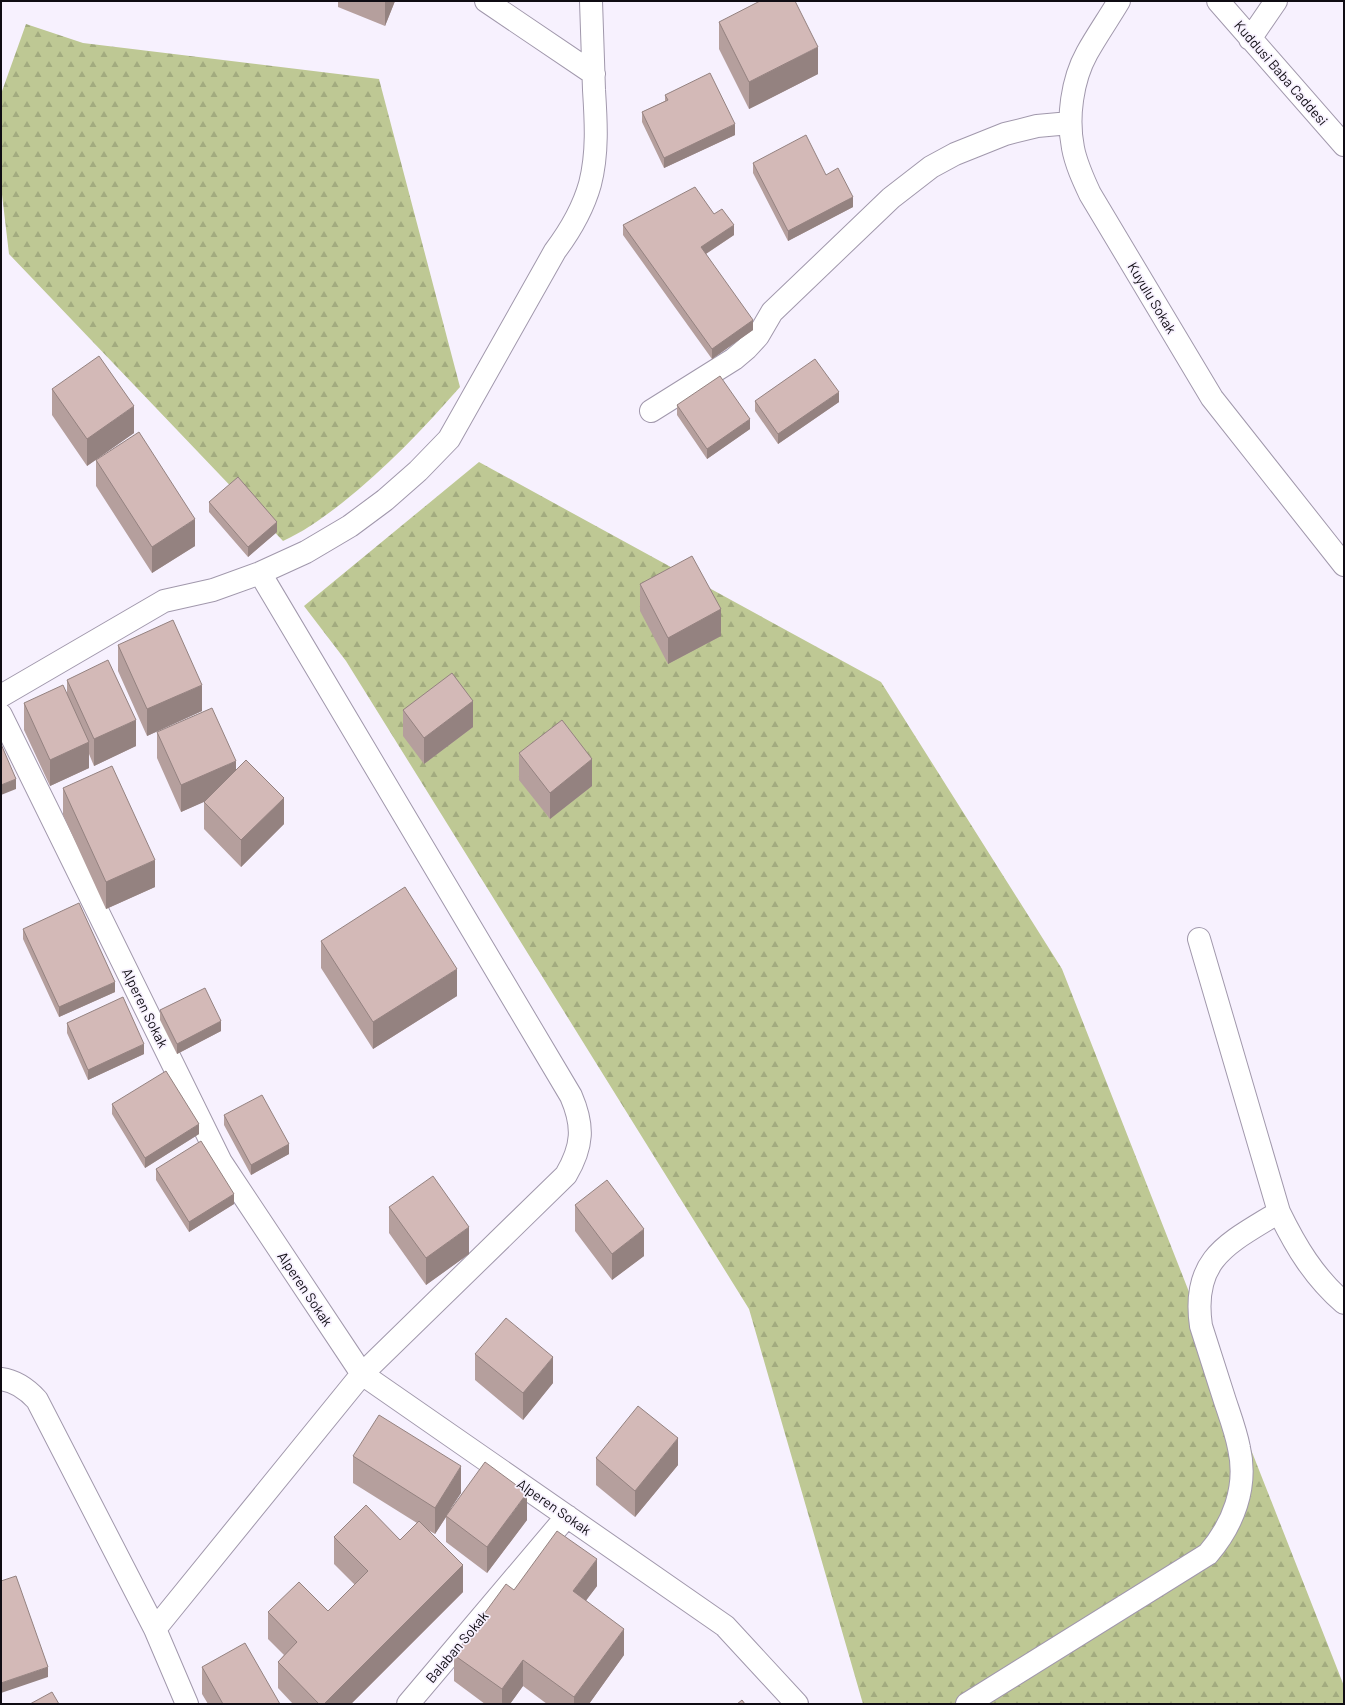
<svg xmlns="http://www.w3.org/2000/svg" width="1345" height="1705" font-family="Barlow,sans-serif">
<defs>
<pattern id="forest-firs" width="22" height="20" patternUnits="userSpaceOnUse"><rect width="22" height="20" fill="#bec894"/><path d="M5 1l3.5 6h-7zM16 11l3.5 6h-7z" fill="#a2ab7f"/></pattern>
</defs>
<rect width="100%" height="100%" fill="#f7f1fe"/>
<path fill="url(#forest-firs)" d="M26 24 83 43 379 79 460 387C423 429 386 468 342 503 324 517 305 531 283 541L9 254 1 186V94Z
M479 462 881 682 1062 969 1344 1686V1704H863L749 1309 346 661 304 606Z"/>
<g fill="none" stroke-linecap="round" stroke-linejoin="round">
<defs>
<path id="minor" d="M486 1 594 74
M1119 1C1109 18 1097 35 1087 53 1072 80 1067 118 1073 148 1076 164 1083 179 1090 194L1212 398 1344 565
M1218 1 1344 145
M1250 39 1276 1
M651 411 734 359 747 348 758 336 772 312 891 198 931 167 955 154 1005 134 1037 126 1070 123
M1 696 164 601 213 590 260 573 306 552 350 526 385 500 418 471 449 439 555 251C570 231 583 209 590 184 598 153 596 121 594 90 593 60 592 31 591 1
M1 715 221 1162 362 1374 725 1626 797 1704
M1199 939 1279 1212C1296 1247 1314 1277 1344 1303
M1 1379C16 1381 27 1389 37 1400L155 1629
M187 1704 155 1629 362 1374 566 1175C583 1146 584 1126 571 1096L260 573
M408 1704 567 1516
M967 1704 1208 1554C1233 1525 1248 1487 1239 1448 1236 1432 1230 1416 1225 1401 1217 1376 1209 1351 1201 1326 1191 1258 1229 1243 1279 1212"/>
</defs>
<use href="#minor" stroke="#a198ac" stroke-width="24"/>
<use href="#minor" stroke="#fff" stroke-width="22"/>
</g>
<path fill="#b59f9d" d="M338 1H395L385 26 338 7Z
M719 22 818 74 749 109 719 49Z
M665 95 735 135 664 168 642 122V112L665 101Z
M753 163 826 175 853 207 788 241 753 173Z
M714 214 734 235 706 254 753 330 712 359 623 235V225Z
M52 389 134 433 87 466 52 415Z
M755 401 839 402 778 444 755 411Z
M677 405 750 429 707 459 677 415Z
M96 460 195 546 152 573 96 486Z
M209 502 277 532 248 557 209 512Z
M640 584 721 636 668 664 640 611Z
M118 645 202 711 147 736 118 671Z
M67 680 136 746 94 766 89 754V768L50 786 24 730V703L67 694Z
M403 710 473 727 424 764 403 736Z
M157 732 236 770 284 824 241 867 204 829V802L205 801 181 812 157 758Z
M519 753 592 786 550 819 519 780Z
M63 788 155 887 106 909 63 815Z
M23 929 115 992 59 1017 23 939Z
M321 941 457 996 373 1049 321 968Z
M160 1010 221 1031 177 1054 160 1020Z
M67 1023 144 1054 88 1080 67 1033Z
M112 1104 199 1134 145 1168 112 1114Z
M224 1115 289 1154 251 1175 224 1125Z
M156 1169 234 1204 189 1232 156 1180Z
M575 1205 644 1256 612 1280 575 1231Z
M389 1207 469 1254 426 1285 389 1233Z
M475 1354 553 1383 523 1420 475 1380Z
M353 1456 461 1493 450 1509 527 1520 487 1573 446 1542V1517L435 1534 426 1529 463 1592 351 1704H293L278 1688V1662L284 1655 268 1639V1612L328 1611 355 1585 334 1564V1537L400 1540 417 1523 353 1483Z
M596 1458 678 1465 635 1517 596 1485Z
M597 1586 586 1600 624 1655 589 1704H547L523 1686 510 1704H485L454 1681V1655L514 1590Z
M202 1667 280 1704H208L202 1694Z"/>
<path fill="#948280" d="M385 1H395L385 26Z
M818 47V74L749 109V82Z
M735 124V135L664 168V158Z
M853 197V207L788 241V231Z
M734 225V235L701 257V247Z
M753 320V330L712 359V349Z
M839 392V402L778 444V434Z
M134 406V433L87 466V439Z
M750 419V429L707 459V449Z
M195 519V546L152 573V547Z
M277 522V532L248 557V547Z
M721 609V636L668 664V638Z
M202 685V711L147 736V709Z
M473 701V727L424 764V738Z
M136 720V746L94 766V739Z
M89 742V768L50 786V760Z
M592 759V786L550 819V793Z
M236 761V788L181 812V785Z
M16 779V789L1 795V785Z
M284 798V824L241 867V840Z
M155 860V887L106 909V882Z
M457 969V996L373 1049V1022Z
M115 982V992L59 1017V1007Z
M221 1021V1031L177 1054V1044Z
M144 1044V1054L88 1080V1070Z
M199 1124V1134L145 1168V1158Z
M289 1144V1154L251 1175V1165Z
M234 1194V1204L189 1232V1222Z
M469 1227V1254L426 1285V1258Z
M644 1229V1256L612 1280V1254Z
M553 1357V1383L523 1420V1393Z
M678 1438V1465L635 1517V1491Z
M461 1466V1493L446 1516V1517L435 1534V1508Z
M527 1493V1520L487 1573V1547Z
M597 1559V1586L573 1618V1591Z
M463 1565V1592L351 1704H324Z
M624 1629V1655L589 1704H574V1697Z
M523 1660V1686L510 1704H502V1689Z
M48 1667V1677L1 1693V1683Z"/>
<path fill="#d3b9b7" stroke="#948280" d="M760 1H795L818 47 749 82 719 22Z
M710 73 735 124 664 158 642 112 668 100 665 95Z
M806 135 826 175 838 168 853 197 788 231 753 163Z
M695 187 714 214 722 209 734 225 701 247 753 320 712 349 623 225Z
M99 356 134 406 87 439 52 389Z
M815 359 839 392 778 434 755 401Z
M720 376 750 419 707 449 677 405Z
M139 432 195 519 152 547 96 460Z
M238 477 277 522 248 547 209 502Z
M692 556 721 609 668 638 640 584Z
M173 620 202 685 147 709 118 645Z
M108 660 136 720 94 739 67 680Z
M452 673 473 701 424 738 403 710Z
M63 685 89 742 50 760 24 703Z
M212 708 236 761 181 785 157 732Z
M562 720 592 759 550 793 519 753Z
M1 744 16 779 1 785Z
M246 760 284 798 241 840 204 802Z
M112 766 155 860 106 882 63 788Z
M405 887 457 969 373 1022 321 941Z
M79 903 115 982 59 1007 23 929Z
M205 988 221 1021 177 1044 160 1010Z
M123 997 144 1044 88 1070 67 1023Z
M166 1071 199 1124 145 1158 112 1104Z
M262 1095 289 1144 251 1165 224 1115Z
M201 1141 234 1194 189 1222 156 1169Z
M433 1176 469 1227 426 1258 389 1207Z
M607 1180 644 1229 612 1254 575 1205Z
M506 1318 553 1357 523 1393 475 1354Z
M638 1406 678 1438 635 1491 596 1458Z
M379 1415 461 1466 435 1508 353 1456Z
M485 1462 527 1493 487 1547 446 1516Z
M366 1505 400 1540 419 1521 463 1565 324 1704H319L278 1662 297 1642 268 1612 299 1582 328 1611 368 1571 334 1537Z
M557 1531 597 1559 573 1591 624 1629 574 1697 523 1660 502 1689 454 1655 506 1584 514 1590Z
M16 1576 48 1667 1 1683V1581Z
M245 1643 280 1704H223L202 1667Z
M52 1692 59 1704H30Z
M742 1700 745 1704H737Z"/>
<g text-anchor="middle" stroke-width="3.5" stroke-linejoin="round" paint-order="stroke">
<g font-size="14" fill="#0f0c13" stroke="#f7f1fe">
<text transform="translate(1281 73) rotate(49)" y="5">Kuddusi Baba Caddesi</text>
<text transform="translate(1152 298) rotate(59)" y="5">Kuyulu Sokak</text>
<text transform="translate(145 1008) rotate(64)" y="5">Alperen Sokak</text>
<text transform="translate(305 1289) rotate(56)" y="5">Alperen Sokak</text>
<text transform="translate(554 1507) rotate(35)" y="5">Alperen Sokak</text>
<text transform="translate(457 1647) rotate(-50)" y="5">Balaban Sokak</text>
</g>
</g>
<rect width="1345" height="1705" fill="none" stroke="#0f0c13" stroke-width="4"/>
</svg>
